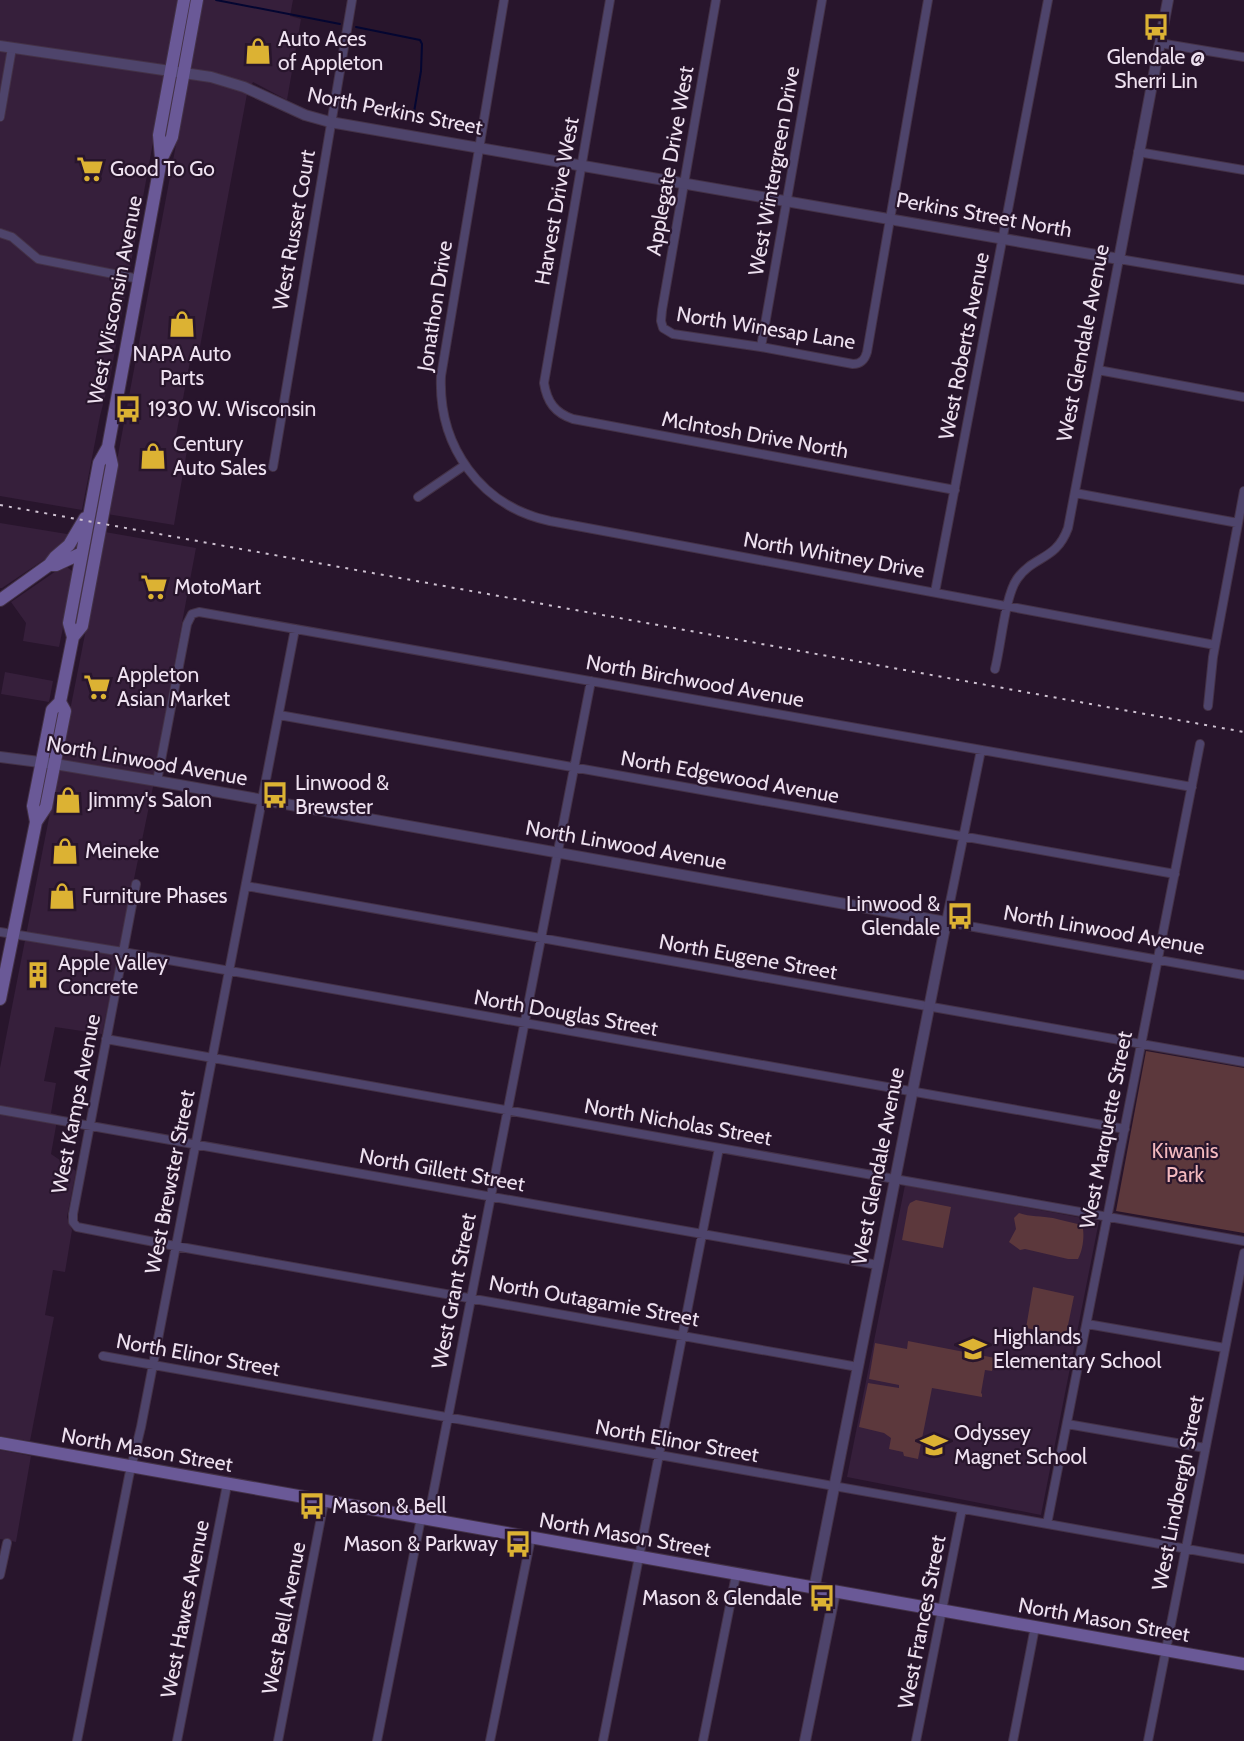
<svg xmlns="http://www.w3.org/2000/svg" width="1244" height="1741" font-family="Cabin,sans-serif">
<rect width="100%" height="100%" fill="#28152c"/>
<path fill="#361f3b" d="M0 0H179L110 378 100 416 82 510 0 496Z
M203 0H293L290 16 301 19 287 100 253 82 247 94 199 352 191 356 176 436 189 439 174 525 107 514Z
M0 523 73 535 54 553 2 588H0Z
M105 532 196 548 167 703 153 787 102 1034 55 1027 44 1081 56 1083 51 1113 58 1115 51 1154 76 1171 67 1217 72 1230 65 1272 53 1270 45 1315 54 1317 30 1441 0 1436V1068Z
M67 567 72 571 74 575 59 647 23 641 26 623 11 602 56 571Z
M5 672 53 681 49 702 1 694Z
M905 1185 1099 1221 1041 1515 847 1477Z
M0 1450 31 1456 16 1542 0 1539Z"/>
<path fill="#5c383c" d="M1146 1051 1244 1068V1233L1116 1211Z
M916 1200 951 1207 943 1248 902 1240 908 1207 910 1203Z
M1019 1213C1030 1217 1042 1216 1053 1218 1062 1220 1072 1223 1082 1225 1085 1234 1083 1250 1078 1259H1068L1025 1249 1020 1250 1009 1242 1016 1229 1014 1218Z
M1033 1287 1074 1296 1067 1330 1063 1335 1026 1328Z
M908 1341 995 1358 992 1371 985 1370 981 1393 982 1394V1397L932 1388 918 1459 904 1456 903 1452 889 1449 891 1438 884 1433 859 1427 868 1383 899 1388V1385L869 1379 875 1343 907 1349Z"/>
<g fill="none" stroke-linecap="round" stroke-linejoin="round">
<path stroke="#040631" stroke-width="2" d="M216 0 340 24
M356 27 420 40 422 44 421 71 413 118"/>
<defs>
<path id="minor" d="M504 0 441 376C438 446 480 506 550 521L1215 645
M610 0 544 383C547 402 555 413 573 419L955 490
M716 0 662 310 661 321 663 328 673 334 761 347 853 364C862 364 865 359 867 352L928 0
M1159 43 1244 57
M0 117 12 48
M1138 152 1244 170
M0 233 12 237 38 259 139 279
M761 347 822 0
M1098 370 1244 397
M273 467 352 0
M1075 493 1238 523
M418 497 465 465
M935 592 1048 0
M995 669C1001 646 1005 596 1017 579 1034 555 1056 561 1068 528L1119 259 1244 280
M1208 706 1213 657 1244 491
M279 715 1175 874
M981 750 946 922 1244 975
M157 781 187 624 192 614 199 612 1192 787
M136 884 73 1214V1222L77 1227 175 1246 858 1367
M246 886 1244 1062
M0 932 123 952 1125 1129
M106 1039 1244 1241
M0 1110 878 1265
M1087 1324 1225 1348
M103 1356 1244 1559
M1067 1424 1205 1448
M428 1520 591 681
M1047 1524 1200 744
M0 1575 7 1543
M77 1741 129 1476 141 1427 295 629
M177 1741 227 1485
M278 1741 324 1502
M377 1741 421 1518
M490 1741 531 1538
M603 1741 719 1148
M703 1741 736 1575
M916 1741 962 1509
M1013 1741 1035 1627
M1148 1741 1244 1253"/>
<path id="tertiary" d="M0 46 211 77 244 87 305 115 330 122 1119 259 1168 0
M0 757 55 764 157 781 946 922 814 1589
M805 1741 835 1592"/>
<path id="secondary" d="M161 158 159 135 184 0
M49 565H56L82 553
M0 600 49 565 55 557 69 545 85 518
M73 637 69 623 99 463 108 447 161 160 172 137 197 0
M36 822 33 806 52 710 60 702 73 637 82 626 112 465 108 447
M0 999 36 822 46 807 65 711 60 702
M0 1443 1244 1664"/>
</defs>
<use href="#minor" stroke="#443247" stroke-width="10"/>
<use href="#tertiary" stroke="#443247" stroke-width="12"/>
<use href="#secondary" stroke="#443247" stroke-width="14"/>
<use href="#minor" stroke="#4e446b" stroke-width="8"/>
<use href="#tertiary" stroke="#4e446b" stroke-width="10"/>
<use href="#secondary" stroke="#6a5997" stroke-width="12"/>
<path stroke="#cfc2d2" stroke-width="2" stroke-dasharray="3 6" stroke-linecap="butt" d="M0 505 1244 732"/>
</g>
<defs>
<symbol id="bus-bare" viewBox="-9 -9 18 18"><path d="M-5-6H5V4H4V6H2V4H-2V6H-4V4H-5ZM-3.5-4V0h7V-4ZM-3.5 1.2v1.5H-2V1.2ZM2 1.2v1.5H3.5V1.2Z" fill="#dcb233" stroke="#28152c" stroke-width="2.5" paint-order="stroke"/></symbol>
<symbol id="shop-bare" viewBox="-9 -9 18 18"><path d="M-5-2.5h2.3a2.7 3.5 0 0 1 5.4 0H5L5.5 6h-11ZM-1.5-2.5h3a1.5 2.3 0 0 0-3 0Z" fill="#dcb233" stroke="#28152c" stroke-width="2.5" paint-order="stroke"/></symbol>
<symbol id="supermarket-bare" viewBox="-9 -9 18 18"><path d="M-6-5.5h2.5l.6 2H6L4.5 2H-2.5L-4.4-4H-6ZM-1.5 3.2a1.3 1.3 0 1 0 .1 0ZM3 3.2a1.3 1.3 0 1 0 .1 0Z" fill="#dcb233" stroke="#28152c" stroke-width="2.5" paint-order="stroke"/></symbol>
<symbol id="building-bare" viewBox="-9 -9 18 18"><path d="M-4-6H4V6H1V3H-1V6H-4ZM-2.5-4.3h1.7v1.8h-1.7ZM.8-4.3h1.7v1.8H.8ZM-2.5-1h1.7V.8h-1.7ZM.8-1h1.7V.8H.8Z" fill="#dcb233" stroke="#28152c" stroke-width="2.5" paint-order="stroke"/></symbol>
<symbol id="school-bare" viewBox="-9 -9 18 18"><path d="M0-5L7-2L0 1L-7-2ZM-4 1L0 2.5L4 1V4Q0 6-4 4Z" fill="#dcb233" stroke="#28152c" stroke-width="2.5" paint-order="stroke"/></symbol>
</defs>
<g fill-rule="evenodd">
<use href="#bus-bare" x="1137" y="8" width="38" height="38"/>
<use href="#shop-bare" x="239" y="32" width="38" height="38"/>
<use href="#supermarket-bare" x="71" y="150" width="38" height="38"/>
<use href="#shop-bare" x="163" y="305" width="38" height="38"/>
<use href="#bus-bare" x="109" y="390" width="38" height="38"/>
<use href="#shop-bare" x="134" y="437" width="38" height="38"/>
<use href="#supermarket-bare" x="135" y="568" width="38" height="38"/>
<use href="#supermarket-bare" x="78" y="668" width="38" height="38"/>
<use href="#bus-bare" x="256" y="776" width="38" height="38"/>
<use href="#shop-bare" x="49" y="781" width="38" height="38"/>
<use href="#shop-bare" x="46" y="832" width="38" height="38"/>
<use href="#shop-bare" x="43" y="877" width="38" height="38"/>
<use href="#bus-bare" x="941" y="897" width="38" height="38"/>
<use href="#building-bare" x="19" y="956" width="38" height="38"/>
<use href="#school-bare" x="954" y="1330" width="38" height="38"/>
<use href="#school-bare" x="915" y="1426" width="38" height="38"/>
<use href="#bus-bare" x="293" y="1487" width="38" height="38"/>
<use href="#bus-bare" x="499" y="1525" width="38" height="38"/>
<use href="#bus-bare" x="803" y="1579" width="38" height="38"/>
</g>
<g text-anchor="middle" stroke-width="4.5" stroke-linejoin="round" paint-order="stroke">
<g font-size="21" fill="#eee1f0" stroke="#28152c" text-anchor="start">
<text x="278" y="46">Auto Aces<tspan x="278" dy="24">of Appleton</tspan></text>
<text x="1156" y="64" text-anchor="middle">Glendale @<tspan x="1156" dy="24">Sherri Lin</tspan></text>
<text x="110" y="176">Good To Go</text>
<text x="182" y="361" text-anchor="middle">NAPA Auto<tspan x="182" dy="24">Parts</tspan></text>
<text x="148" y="416">1930 W. Wisconsin</text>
<text x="173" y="451">Century<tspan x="173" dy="24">Auto Sales</tspan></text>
<text x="174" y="594">MotoMart</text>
<text x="117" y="682">Appleton<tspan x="117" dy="24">Asian Market</tspan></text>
<text x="295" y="790">Linwood &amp;<tspan x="295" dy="24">Brewster</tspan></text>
<text x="88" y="807">Jimmy's Salon</text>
<text x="85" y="858">Meineke</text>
<text x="82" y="903">Furniture Phases</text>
<text x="940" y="911" text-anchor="end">Linwood &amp;<tspan x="940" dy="24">Glendale</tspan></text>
<text x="58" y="970">Apple Valley<tspan x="58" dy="24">Concrete</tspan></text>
<text x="993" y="1344">Highlands<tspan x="993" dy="24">Elementary School</tspan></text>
<text x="954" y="1440">Odyssey<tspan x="954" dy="24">Magnet School</tspan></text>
<text x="332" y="1513">Mason &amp; Bell</text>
<text x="498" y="1551" text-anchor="end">Mason &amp; Parkway</text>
<text x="802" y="1605" text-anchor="end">Mason &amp; Glendale</text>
</g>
<g font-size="21" fill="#eee1f0" stroke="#28152c">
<text transform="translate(395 111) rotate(11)" y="7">North Perkins Street</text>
<text transform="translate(670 161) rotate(-80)" y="7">Applegate Drive West</text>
<text transform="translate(774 171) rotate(-80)" y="7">West Wintergreen Drive</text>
<text transform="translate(557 201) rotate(-80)" y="7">Harvest Drive West</text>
<text transform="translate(984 215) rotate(10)" y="7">Perkins Street North</text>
<text transform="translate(294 230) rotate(-80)" y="7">West Russet Court</text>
<text transform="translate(115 300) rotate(-79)" y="7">West Wisconsin Avenue</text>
<text transform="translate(435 306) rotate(-81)" y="7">Jonathon Drive</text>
<text transform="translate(766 328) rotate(9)" y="7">North Winesap Lane</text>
<text transform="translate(1083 343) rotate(-79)" y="7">West Glendale Avenue</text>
<text transform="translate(964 346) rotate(-79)" y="7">West Roberts Avenue</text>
<text transform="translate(755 435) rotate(10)" y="7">McIntosh Drive North</text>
<text transform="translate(834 555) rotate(10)" y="7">North Whitney Drive</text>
<text transform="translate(695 681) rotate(10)" y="7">North Birchwood Avenue</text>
<text transform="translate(147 761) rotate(10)" y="7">North Linwood Avenue</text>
<text transform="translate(730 777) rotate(10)" y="7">North Edgewood Avenue</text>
<text transform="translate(626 845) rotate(10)" y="7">North Linwood Avenue</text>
<text transform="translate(1104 930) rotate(10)" y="7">North Linwood Avenue</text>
<text transform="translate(748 957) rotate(10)" y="7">North Eugene Street</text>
<text transform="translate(566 1013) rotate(10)" y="7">North Douglas Street</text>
<text transform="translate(76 1104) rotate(-79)" y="7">West Kamps Avenue</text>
<text transform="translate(678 1122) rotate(10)" y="7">North Nicholas Street</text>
<text transform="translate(1106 1130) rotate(-79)" y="7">West Marquette Street</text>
<text transform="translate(878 1166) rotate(-79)" y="7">West Glendale Avenue</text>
<text transform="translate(442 1170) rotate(10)" y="7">North Gillett Street</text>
<text transform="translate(170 1182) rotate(-79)" y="7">West Brewster Street</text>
<text transform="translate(454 1291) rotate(-79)" y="7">West Grant Street</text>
<text transform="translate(594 1301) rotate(10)" y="7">North Outagamie Street</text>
<text transform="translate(198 1355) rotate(10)" y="7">North Elinor Street</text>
<text transform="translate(677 1441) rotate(10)" y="7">North Elinor Street</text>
<text transform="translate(147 1450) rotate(10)" y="7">North Mason Street</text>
<text transform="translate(1178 1493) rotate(-79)" y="7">West Lindbergh Street</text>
<text transform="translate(625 1535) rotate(10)" y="7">North Mason Street</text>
<text transform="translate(185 1609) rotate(-79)" y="7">West Hawes Avenue</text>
<text transform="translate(284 1618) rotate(-79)" y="7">West Bell Avenue</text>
<text transform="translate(1104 1620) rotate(10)" y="7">North Mason Street</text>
<text transform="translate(922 1622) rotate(-79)" y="7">West Frances Street</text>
</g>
<g font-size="21" fill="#f3b9be" stroke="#28152c">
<text x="1185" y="1158">Kiwanis<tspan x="1185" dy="24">Park</tspan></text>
</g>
</g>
</svg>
